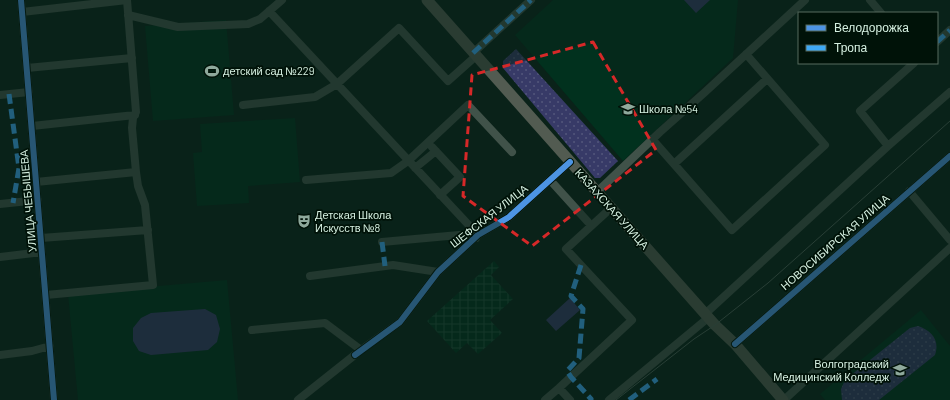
<svg xmlns="http://www.w3.org/2000/svg" width="950" height="400" font-family="Barlow,sans-serif">
<defs>
<pattern id="industrial-grid" width="8" height="8" patternUnits="userSpaceOnUse"><rect width="8" height="8" fill="#01311e"/><path d="M0 4h8M4 0v8" fill="none" stroke="#254f3e"/></pattern>
<pattern id="grass-dots" width="8" height="8" patternUnits="userSpaceOnUse"><rect width="8" height="8" fill="#373a67"/><path d="M2 2h.1M6 6h.1" fill="none" stroke="#53577c" stroke-width="1.8" stroke-linecap="round"/></pattern>
</defs>
<rect width="100%" height="100%" fill="#0a2219"/>
<path fill="#01311e" d="M553 0H738L733 58 623 161 515 35Z
M226 20 234 115 153 121 145 26Z
M295 118 300 182 248 186 249 203 197 206 193 153 202 152 200 124Z
M227 280 238 400H78L68 294Z
M921 310 950 346V400H825L820 394Z"/>
<path fill="url(#industrial-grid)" d="M494 261 499 267 491 275 513 299 490 320 502 333 478 354 467 343 456 353 427 321Z"/>
<path fill="url(#grass-dots)" d="M516 49 618 161 600 178H595L503 68V61Z
M918 326C932 331 940 340 935 355L879 400H842L841 389 845 380 910 328Z"/>
<path fill="#373a67" d="M684 0H710L696 13Z
M570 298 580 310 556 331 546 320Z
M205 309 216 315 220 329 217 342 208 350 151 355 139 351 133 341V328L141 318 151 313Z"/>
<g fill="none" stroke-linecap="round" stroke-linejoin="round">
<path stroke="#405249" stroke-width="8" d="M21 0 54 400
M870 0 881 13
M269 11 478 235
M22 12 127 0
M128 15 178 27 248 24 260 19 282 0
M937 42 950 30
M473 53 531 0
M27 68 132 58
M0 95 29 92
M243 105 315 97 337 84 399 28 448 81 476 56
M32 126 135 115
M652 139 732 230 825 145 746 54
M888 146 860 111 914 63
M432 147 460 177 440 195
M674 164 767 79
M415 168 436 151
M306 180 391 173 408 161 468 105 512 152
M550 180 588 222
M36 182 136 172
M909 191 950 240
M597 192 660 132 704 93 805 0
M0 204 38 200
M41 238 148 230
M382 242 459 235 476 238
M0 257 42 252
M310 276 393 265 438 272
M46 295 153 285 145 205 138 186 136 172 132 128 133 118 136 112 127 0
M705 314 888 146 950 92
M252 330 325 323 361 350
M735 344 950 156
M0 355 32 351 50 346
M298 400 361 350 400 322 438 272 478 235 509 217 570 162
M545 400 559 388
M570 400 559 388 632 320 566 249 611 208
M609 400 708 318
M784 400 950 248"/>
<path stroke="#525b51" stroke-width="11" d="M427 0 715 325 735 344 783 400"/>
<path stroke="#4e6058" stroke-width="1" d="M616 400 694 339 715 325 768 283 950 121"/>
<path stroke="#3fa9f5" stroke-width="5" stroke-dasharray="10 5" stroke-linecap="butt" d="M937 42 950 30
M473 53 531 0
M9 94 19 168 13 203
M382 242 385 266
M581 265 571 296 583 309 579 358 567 371 571 377 591 399 590 400
M629 400 657 379"/>
<defs>
<path id="cycleway" d="M21 0 54 400
M735 344 950 156
M355 355 400 322 438 272 478 235 509 217 570 162"/>
</defs>
<use href="#cycleway" stroke="#001208" stroke-width="8"/>
<use href="#cycleway" stroke="#4d94e3" stroke-width="6"/>
</g>
<path d="M0 0H950V400H0ZM593 42 656 150 532 246 463 196 472 75Z" fill="#0a2219" fill-opacity=".55" fill-rule="evenodd"/>
<path fill="none" stroke="#d62828" stroke-width="3" stroke-dasharray="8 5" stroke-linejoin="round" d="M593 42 656 150 532 246 463 196 472 75Z"/>
<defs>
<symbol id="stadium-bare" viewBox="-9 -9 18 18"><path d="M0-5a6.5 5 0 1 0 0 10a6.5 5 0 1 0 0-10ZM-3.5-1.8h7v3.6h-7Z" fill="#8fa99c" stroke="#001208" stroke-width="2.5" paint-order="stroke"/></symbol>
<symbol id="school-bare" viewBox="-9 -9 18 18"><path d="M0-5L7-2L0 1L-7-2ZM-4 1L0 2.5L4 1V4Q0 6-4 4Z" fill="#8fa99c" stroke="#001208" stroke-width="2.5" paint-order="stroke"/></symbol>
<symbol id="theatre-bare" viewBox="-9 -9 18 18"><path d="M-5-5.5Q0-4 5-5.5V0Q5 5 0 6Q-5 5-5 0ZM-3.3-2.5H-1v1.5H-3.3ZM1-2.5H3.3v1.5H1ZM-2.8 1Q0 5.5 2.8 1Z" fill="#8fa99c" stroke="#001208" stroke-width="2.5" paint-order="stroke"/></symbol>
<symbol id="university-bare" viewBox="-9 -9 18 18"><path d="M0-5L7-2L0 1L-7-2ZM-4 1L0 2.5L4 1V4Q0 6-4 4Z" fill="#8fa99c" stroke="#001208" stroke-width="2.5" paint-order="stroke"/></symbol>
</defs>
<g fill-rule="evenodd">
<use href="#stadium-bare" x="202" y="61" width="20" height="20"/>
<use href="#school-bare" x="618" y="99" width="20" height="20"/>
<use href="#theatre-bare" x="294" y="211" width="20" height="20"/>
<use href="#university-bare" x="890" y="360" width="20" height="20"/>
</g>
<g text-anchor="middle" stroke-width="3.5" stroke-linejoin="round" paint-order="stroke">
<g font-size="11" fill="#d6f1e2" stroke="#001208" text-anchor="start">
<text x="223" y="75">детский сад №229</text>
<text x="639" y="113">Школа №54</text>
<text x="315" y="219">Детская Школа<tspan x="315" dy="13">Искусств №8</tspan></text>
<text x="889" y="368" text-anchor="end">Волгоградский<tspan x="889" dy="13">Медицинский Колледж</tspan></text>
</g>
<g font-size="11" fill="#d6f1e2" stroke="#001208">
<text transform="translate(28 201) rotate(-95)" y="4">УЛИЦА ЧЕБЫШЕВА</text>
<text transform="translate(612 209) rotate(48)" y="4">КАЗАХСКАЯ УЛИЦА</text>
<text transform="translate(489 216) rotate(-38)" y="4">ШЕФСКАЯ УЛИЦА</text>
<text transform="translate(835 242) rotate(-41)" y="4">НОВОСИБИРСКАЯ УЛИЦА</text>
</g>
</g>
<rect x="798" y="12" width="140" height="52" fill="#001208" stroke="#566b5f"/>
<rect x="806" y="25" width="20" height="6" fill="#4d94e3" stroke="#566b5f"/>
<text x="834" y="32" font-size="12" fill="#d6f1e2">Велодорожка</text>
<rect x="806" y="45" width="20" height="6" fill="#3fa9f5" stroke="#566b5f"/>
<text x="834" y="52" font-size="12" fill="#d6f1e2">Тропа</text>
</svg>
